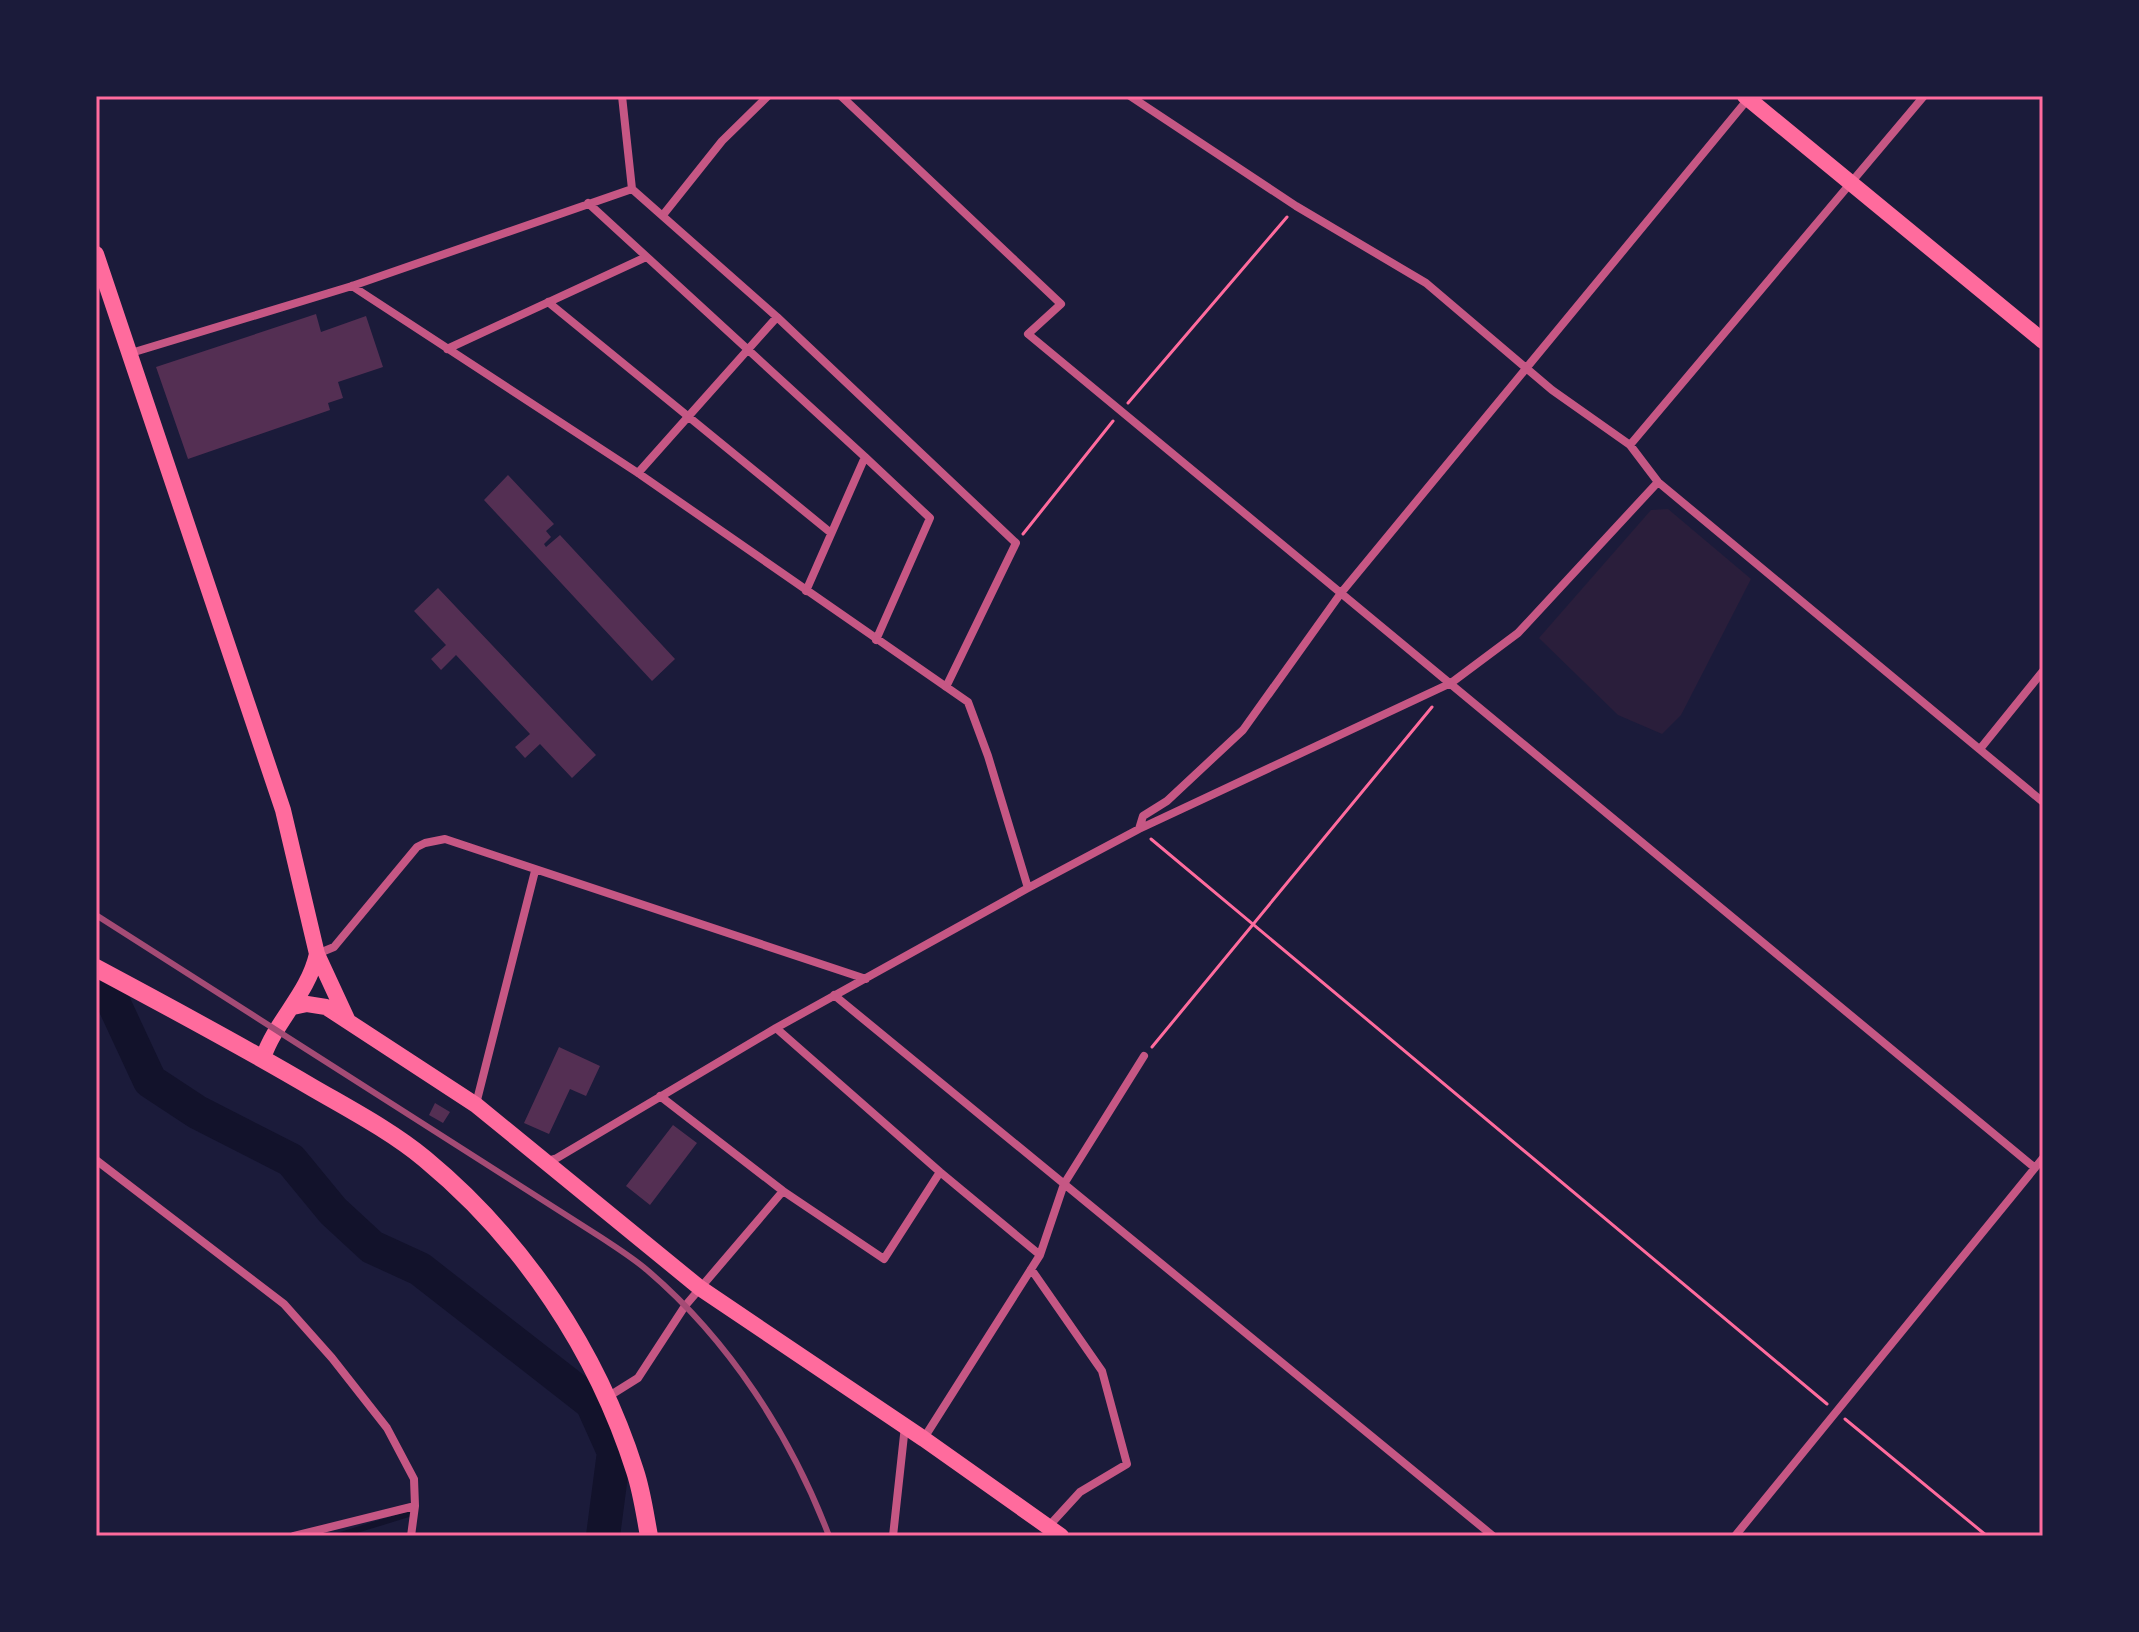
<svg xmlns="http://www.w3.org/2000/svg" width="2139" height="1632" font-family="'Exo 2',sans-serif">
<rect width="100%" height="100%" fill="#1b1b3a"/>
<path fill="#2a1e3b" d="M1668 509 1751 579 1681 715 1662 734 1618 715 1539 638 1651 510Z"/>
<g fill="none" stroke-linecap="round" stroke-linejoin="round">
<path stroke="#12122b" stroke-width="6" d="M337 1536 409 1514"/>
<path stroke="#12122b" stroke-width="34" d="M109 993 150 1081 197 1112 291 1160 333 1211 372 1247 420 1269 592 1403 614 1452 603 1536"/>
</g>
<path fill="#542f53" d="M316 314 321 332 366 316 383 367 338 382 343 398 328 403 330 410 188 459 156 367Z
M508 475 554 524 546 531 551 537 544 544 546 547 560 535 675 659 652 681 484 500Z
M438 588 596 755 572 778 540 744 525 758 515 747 530 734 456 655 441 670 431 659 446 645 414 611Z
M559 1047 600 1066 586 1096 570 1089 549 1134 524 1123Z
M435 1103 450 1112 443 1123 429 1115Z
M673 1125 697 1143 650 1205 626 1186Z"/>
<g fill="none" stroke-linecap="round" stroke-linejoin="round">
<path stroke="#ff6b9d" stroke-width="3" d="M1128 403 1287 217
M1023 534 1113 421
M1151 839 1827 1404
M1152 1047 1432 707
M1845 1419 1987 1536"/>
<path stroke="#c65784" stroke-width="8" d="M622 96 632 189 777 317 1016 543 946 687
M841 96 1061 304 1028 334 2035 1168
M1130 96 1296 206 1426 283 1552 390 1630 445 1658 482 2043 802
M588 203 865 457 806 591
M663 215 722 141 768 96
M352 286 638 473 968 702 988 756 1028 888
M548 302 831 533
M447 349 646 257
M131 353 352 286 632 189
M1630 445 1924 96
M865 457 930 518 876 640
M638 473 777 317
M1980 749 2043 671
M1139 829 1143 816 1167 801 1243 730 1341 593 1748 99
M317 954 334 947 417 847 425 843 445 839 866 979
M834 995 1493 1536
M776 1028 940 1172 1040 1255
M660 1096 783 1191 884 1259 940 1172
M476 1104 535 871
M96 1160 284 1304 332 1358 387 1428 414 1479 415 1506
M544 1162 557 1158 776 1028 1028 888 1139 829 1451 683 1518 633 1658 482
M1031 1269 1102 1371 1127 1464 1080 1492 1048 1527
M606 1398 638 1378 685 1306 783 1191
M924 1438 1040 1255 1064 1184 1144 1056
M294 1536 415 1506 411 1536
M893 1536 905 1426
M1735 1536 2043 1158"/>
<path stroke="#ff6b9d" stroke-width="16" d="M1745 96 2043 341
M96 254 283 810 317 954C308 994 276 1020 263 1058
M317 954 348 1021
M293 1007 307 1004 326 1007 476 1105 700 1288 924 1439 1061 1536"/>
<path stroke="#ff6b9d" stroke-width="18" d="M96 968C169 1007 242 1046 313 1088 351 1110 391 1131 425 1159 523 1240 597 1351 635 1471 642 1492 645 1515 649 1536"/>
<path stroke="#a44b75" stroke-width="6" d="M96 915 602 1238C617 1248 633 1258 647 1270 729 1340 791 1436 829 1536"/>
</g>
<rect width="2139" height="1632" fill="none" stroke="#1b1b3a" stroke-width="196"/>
<rect x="98" y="98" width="1943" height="1436" fill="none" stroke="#ff6b9d" stroke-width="3"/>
</svg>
